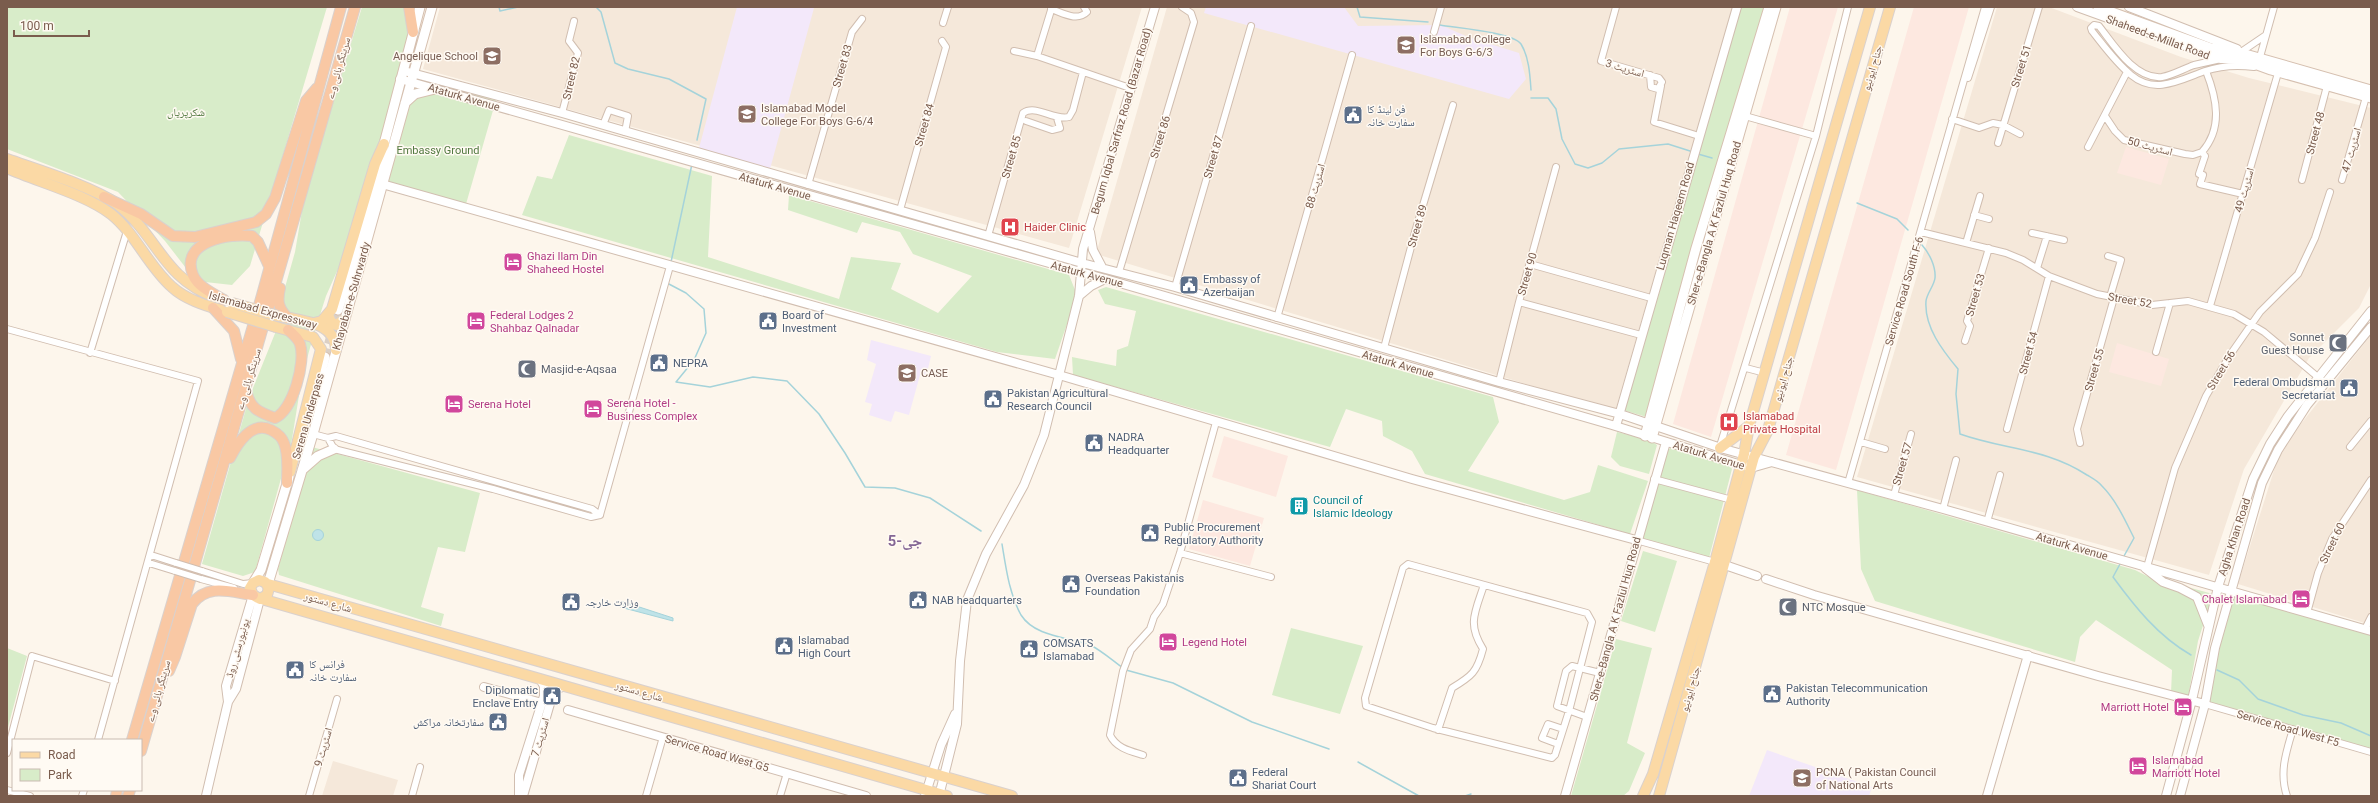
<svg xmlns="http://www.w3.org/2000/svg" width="2378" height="803" font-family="Roboto,'Noto Naskh Arabic',sans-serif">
<rect width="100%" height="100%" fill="#fdf6ec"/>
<path fill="#f5e8da" d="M440 7H1142L1069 248 423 69Z
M1167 7H1733L1615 411 1096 254Z
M1997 7H2049L2181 57 2249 78 2371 108V284L2359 308 2309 358 2244 469 2209 575 1857 477Z
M2371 335V625L2238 584 2276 464 2293 434Z
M333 761 398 780 393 796H322Z"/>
<path fill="#fde8e0" d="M1790 7H1838L1711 437 1673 424Z
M1914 7H1969L1836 470 1786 455Z
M2126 147 2169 159 2161 185 2117 173Z
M2117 343 2169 359 2161 386 2109 372Z
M1224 436 1288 456 1276 497 1212 477Z
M1203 500 1264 518 1250 566 1189 549Z"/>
<path fill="#f3e8fa" d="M737 7 814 8 770 169 699 148Z
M1206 7H1344L1358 26 1441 25 1468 37 1519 53 1526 79 1509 99 1204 13Z
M871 340 931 356 926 377 920 375 909 415 895 411 891 422 869 415 872 404 865 402 876 364 867 360Z
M1767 750 1872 787 1869 796H1749Z"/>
<path fill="#d8ecc9" d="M7 7H327L250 266 232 285 196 281 165 241 118 192 7 149Z
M362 7H418L384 127 342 260 326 296 313 337 302 377 292 439 255 572 243 576 202 564 249 398 280 321 282 298 295 252 304 199Z
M1741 7H1765L1650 418 1623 410Z
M415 78 496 100 466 204 385 181Z
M569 135 712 176 708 257 839 299 851 257 901 263 891 289 938 313 972 276 913 254 900 232 862 222 857 233 788 210 789 195 1069 275 1077 295 1055 359 997 352 522 215 537 176 552 179Z
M1106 287 1493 397 1499 422 1468 471 1564 500 1590 492 1598 465 1648 481 1630 534 1425 474 1412 451 1383 436 1382 421 1346 409 1330 447 1073 375 1072 357 1116 366 1117 350 1128 346 1136 311 1105 304 1098 290Z
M1617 432 1649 440 1657 445 1649 474 1620 466 1611 457Z
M312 447 480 493 465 552 438 547 421 607 444 614 441 626 279 575 278 569Z
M1671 448 1727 463 1732 469 1709 558 1644 540 1643 536 1667 450Z
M1857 490 2135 570 2147 576 2213 594 2198 641 2188 698 2171 693 2172 670 2096 620 2080 637 2075 662 1875 601 1861 569Z
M1643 551 1677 561 1655 632 1621 621Z
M2234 594 2371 634V749L2209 704 2221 637Z
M1291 628 1363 646 1340 714 1272 695Z
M1616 639 1652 648 1627 743 1645 753 1629 791 1623 796H1571Z
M7 648 27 656 7 731Z"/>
<path fill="#bfe3e8" stroke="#a5d3da" d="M312.5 535a5.5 5.5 0 1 1 11 0a5.5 5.5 0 1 1-11 0Z
M621 601 673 618V621L620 607Z"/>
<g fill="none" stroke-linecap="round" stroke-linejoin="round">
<path stroke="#a5d3da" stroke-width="1.5" d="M499 7 500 11 518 7
M596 7 601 12 615 63 628 69 669 79 706 99 697 140
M1357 7 1360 17 1428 22
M1440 25C1456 28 1512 32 1521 44 1529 57 1530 75 1531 90
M1531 98H1548L1556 109 1562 139 1575 164 1588 168 1602 163 1619 149 1668 144 1690 151
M1698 154 1712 158
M1857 203 1897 219 1908 230
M1922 245C1929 253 1936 266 1935 278 1934 286 1927 293 1926 301 1924 327 1943 351 1958 369L1956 394 1960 434C2005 450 2046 448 2087 475 2092 478 2098 481 2102 486 2116 500 2125 520 2134 538L2124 556
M671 262 692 164
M667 283 686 293 704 309 706 333 694 360 676 382 710 387 753 377 787 381 819 414 845 453 865 487 895 488 930 498 981 531
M1002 544C1006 568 1009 593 1021 615 1035 637 1068 637 1090 645 1101 650 1113 661 1123 668
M2120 564 2113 577C2135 607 2158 636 2191 655
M1126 670 1173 683 1252 722 1329 749
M2217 670 2239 680 2258 699 2303 715 2341 723 2371 736
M1358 762 1419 796
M1465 796 1471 794"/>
<path stroke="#dcd0c4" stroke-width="9" stroke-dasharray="9 4.5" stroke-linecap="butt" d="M325 357 338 310"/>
<defs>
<path id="minor" d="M1616 7 1601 61 1659 78 1662 82 1658 89 1651 87 1650 75
M1051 9C1063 13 1077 22 1087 12L1084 7
M943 23 948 7
M1434 32 1441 7
M1014 51 1037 56 1130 88
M2241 52 2266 35
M1037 56 1052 7
M2260 57 2274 7
M2221 59C2212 61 2203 63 2194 65 2183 69 2173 75 2162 77 2135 80 2113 44 2099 26L2094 25 2091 28 2092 31C2104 46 2116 63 2131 75 2155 95 2180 80 2205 71 2220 66 2239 65 2254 67
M1968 78 1991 7
M1661 86 1654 122 1699 136
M562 113 578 53 569 41 574 21
M1745 116 1816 136
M2105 116 2115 131 2124 140 2185 154 2193 155 2202 152 2205 156 2199 174 2203 175 2200 184 2243 194
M1952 119 1979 128 1993 123 2003 125 2020 134
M1026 121 1052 130 1060 128 1057 118
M603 125 609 110 628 116 625 132
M1998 143 2039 7
M2088 147 2127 72
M2202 152C2223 128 2217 99 2206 71
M2302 180 2327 86
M2342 180 2366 97
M808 185 852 32 862 19
M900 210 946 47 942 41
M1974 215 1989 219
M1921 232 2006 253 2023 260 2049 276 2097 294 2152 305 2188 301 2234 314 2264 332 2325 383
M2032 233 2064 240
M988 236 1023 113C1036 104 1054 121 1069 117L1073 110 1083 72
M1966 243 1980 196
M2108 256 2121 260 2110 297
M1530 264 1651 298
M2037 268 2047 236
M1119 272 1194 22 1191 13 1182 7
M1175 287 1251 26
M1519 302 1641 335
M2210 306 2278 73
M1277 318 1352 55
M7 329 198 381 98 740
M1965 341 1970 326 1967 321 1989 248
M1384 348 1415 232 1453 105
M2156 352 2170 303
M90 353 127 231
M1746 368 1765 373
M1499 382 1519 302 1556 167
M2007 429 2049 276
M313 434 328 438 336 436 592 509 600 515
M328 438 334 449 493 489 591 517 600 515
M1861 442 1885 449
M2080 443 2077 429 2114 298
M1720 446 1816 136 1848 7
M2350 447 2371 421
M1654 479 1732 500
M1848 483 1985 7
M1894 495 1911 434
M1943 509 1956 460
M600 515 670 266
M1987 522 2000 475
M1636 540 1715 562
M1180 553 1271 577
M151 555 176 563
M149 563 175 571
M1408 564 1587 613 1592 622 1569 711 1555 755 1552 758 1433 728 1366 706 1365 698 1403 568Z
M2147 567 2175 468 2206 396 2230 355 2260 312 2298 274 2315 238 2330 192
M202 571 243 584 253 583
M201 579 234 588
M2307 613 2318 573 2332 539 2371 480
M2365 629 2371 617
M2205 704 2371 752
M1587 717 1557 706 1566 671 1572 666 1600 673
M1438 730 1452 688C1472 676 1477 672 1483 649 1467 624 1475 612 1484 585
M1558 744 1542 738 1548 724 1563 729
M7 753 32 656 115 681
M1143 755C1130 751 1116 748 1110 735L1123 671 1131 650 1150 629 1154 617 1163 604 1180 553 1216 422
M7 790 30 796
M82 796 84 790
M309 796 337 699
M412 796 420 767
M646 796 663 737
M780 796 787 773
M2287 796C2279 773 2286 752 2293 729"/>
<path id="tertiary" d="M2077 7 2221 59 2240 60
M2129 7 2237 49
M408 72 562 113 1082 263 1175 287 1499 382 1620 414 1724 449 1943 509 2371 631
M400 79 1116 282 1612 425 1751 468 1772 462
M382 184 1059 375 1412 479 1636 540
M1090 232 1093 250 1102 267
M1079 296 1091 286 1105 279
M1616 426 1737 7
M1719 563 1757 576
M2145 568 2163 582 2180 588 2197 597 2208 625
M1766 579 1814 595 2098 676 2205 704
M484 687 542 703
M228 702 226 686 253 595
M568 710 866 796
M206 796 228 702 236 689 260 599
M519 796V775L544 696V686L540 679
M523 796 554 690 565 686
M925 796 941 745 955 714
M939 796 957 724 960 661 967 600 986 554 1024 485 1044 435 1079 296 1083 249 1155 7
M1565 796 1666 442
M1987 796 2028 655
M2166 796 2192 700 2218 587 2253 479 2270 444 2288 416 2371 311
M2180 796 2205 704 2215 648 2262 483 2278 450 2307 405 2371 327"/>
<path id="secondary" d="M2098 7 2271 70 2371 98
M2217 46 2371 90
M405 103 415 94 435 89
M338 310 379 170 384 144 420 7
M315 394 325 357
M1645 436 1696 248 1769 7
M1652 438 1776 7
M302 470 318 456 334 449
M253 583 261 570 289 477
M268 584 313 434 432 7"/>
<path id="primary" d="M7 159C38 170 91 186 117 204 157 234 162 278 215 297
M7 168C38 182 85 194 111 214 136 234 148 266 172 287 185 299 204 305 221 310
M328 315 331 322 336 325 344 320
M280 316C302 321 336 322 336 350
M310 324 322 321 332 309 375 164 384 144
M276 327 313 337 321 349 290 472
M1720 448 1749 426
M268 584 1012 796
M260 599 267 595 269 588 265 582 259 580 253 583 250 588 253 595 258 598 947 796
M1643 796 1653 774 1715 562 1744 454 1749 426 1870 7
M1659 796 1754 457 1768 430 1890 7"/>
<path id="trunk" d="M409 7 413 32
M104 197 141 214 173 236 195 237 256 222 266 214 275 198 306 101 317 88
M280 288C277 301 278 308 288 318
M224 300C214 294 198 287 193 275 179 241 230 233 252 236L258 242 269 266
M213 308 234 331 241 359
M246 389C249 408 258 412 275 418 293 410 306 362 300 344 298 338 293 334 288 330
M230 458C237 444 252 420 271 430 277 433 282 437 284 443 289 455 287 470 287 483
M169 671 175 657 192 604C208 583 230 592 253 595
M132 740 262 295 341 7
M141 751 355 7
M116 796 117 790
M128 796 130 790"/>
</defs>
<use href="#minor" stroke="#d1beb0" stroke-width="8"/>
<use href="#tertiary" stroke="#d1beb0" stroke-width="10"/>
<use href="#secondary" stroke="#d6c0b0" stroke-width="11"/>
<use href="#primary" stroke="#dad1cd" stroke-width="12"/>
<use href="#trunk" stroke="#dad1cd" stroke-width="12"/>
<use href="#minor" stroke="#fff" stroke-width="6"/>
<use href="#tertiary" stroke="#fff" stroke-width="8"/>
<use href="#secondary" stroke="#fff" stroke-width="9"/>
<use href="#primary" stroke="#fbd9a5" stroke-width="10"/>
<use href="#trunk" stroke="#f9c8a4" stroke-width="10"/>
<defs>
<path id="minor-bridge" d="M176 563 202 571
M175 571 201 579"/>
<path id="primary-bridge" d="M232 303 278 316
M227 312 276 327"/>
</defs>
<use href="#minor-bridge" stroke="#d1beb0" stroke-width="8" stroke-linecap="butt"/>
<use href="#primary-bridge" stroke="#dad1cd" stroke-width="12" stroke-linecap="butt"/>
<use href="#minor-bridge" stroke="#fff" stroke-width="6"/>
<use href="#primary-bridge" stroke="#fbd9a5" stroke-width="10"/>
</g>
<defs>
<symbol id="university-square" viewBox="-11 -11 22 22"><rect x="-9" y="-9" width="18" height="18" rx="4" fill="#8d6e63" stroke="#fffaf3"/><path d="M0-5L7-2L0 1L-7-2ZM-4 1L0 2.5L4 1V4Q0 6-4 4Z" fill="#fff"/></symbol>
<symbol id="school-square" viewBox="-11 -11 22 22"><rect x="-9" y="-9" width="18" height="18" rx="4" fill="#8d6e63" stroke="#fffaf3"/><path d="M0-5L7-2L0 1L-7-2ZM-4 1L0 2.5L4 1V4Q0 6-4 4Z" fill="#fff"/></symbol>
<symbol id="civic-square" viewBox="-11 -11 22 22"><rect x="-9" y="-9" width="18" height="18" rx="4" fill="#5c6f8a" stroke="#fffaf3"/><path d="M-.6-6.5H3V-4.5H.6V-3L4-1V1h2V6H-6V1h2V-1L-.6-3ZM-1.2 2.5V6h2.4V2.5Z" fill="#fff"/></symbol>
<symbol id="hospital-square" viewBox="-11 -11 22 22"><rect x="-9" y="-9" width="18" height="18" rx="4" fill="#e0444e" stroke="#fffaf3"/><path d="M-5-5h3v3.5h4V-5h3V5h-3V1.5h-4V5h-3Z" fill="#fff"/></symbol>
<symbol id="hotel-square" viewBox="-11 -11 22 22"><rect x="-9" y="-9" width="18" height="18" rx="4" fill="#d1479c" stroke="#fffaf3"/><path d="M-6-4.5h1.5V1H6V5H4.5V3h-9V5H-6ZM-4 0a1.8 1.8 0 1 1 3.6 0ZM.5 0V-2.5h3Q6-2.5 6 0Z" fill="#fff"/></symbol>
<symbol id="mosque-square" viewBox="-11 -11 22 22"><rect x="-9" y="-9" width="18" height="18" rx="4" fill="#6b7280" stroke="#fffaf3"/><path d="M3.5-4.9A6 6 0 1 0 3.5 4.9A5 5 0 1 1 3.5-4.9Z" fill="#fff"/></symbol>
<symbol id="building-square" viewBox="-11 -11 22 22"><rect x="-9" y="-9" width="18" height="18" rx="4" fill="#0f9aa8" stroke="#fffaf3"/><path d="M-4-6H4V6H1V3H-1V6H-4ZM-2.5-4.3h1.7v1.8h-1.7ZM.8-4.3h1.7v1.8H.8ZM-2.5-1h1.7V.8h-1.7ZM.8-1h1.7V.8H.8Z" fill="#fff"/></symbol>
</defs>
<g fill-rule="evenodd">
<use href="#university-square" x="1395" y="34" width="22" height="22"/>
<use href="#school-square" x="481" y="45" width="22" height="22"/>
<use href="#university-square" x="736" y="103" width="22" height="22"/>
<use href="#civic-square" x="1342" y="104" width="22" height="22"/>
<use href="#hospital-square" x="999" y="216" width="22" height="22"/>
<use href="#hotel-square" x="502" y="251" width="22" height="22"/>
<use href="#civic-square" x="1178" y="274" width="22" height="22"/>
<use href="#hotel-square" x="465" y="310" width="22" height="22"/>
<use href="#civic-square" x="757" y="310" width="22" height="22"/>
<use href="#mosque-square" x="2327" y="332" width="22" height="22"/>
<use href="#civic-square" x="648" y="352" width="22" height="22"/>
<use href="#mosque-square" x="516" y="358" width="22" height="22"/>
<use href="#university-square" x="896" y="362" width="22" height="22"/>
<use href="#civic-square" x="2338" y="377" width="22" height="22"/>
<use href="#civic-square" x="982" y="388" width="22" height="22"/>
<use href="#hotel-square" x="443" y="393" width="22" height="22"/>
<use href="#hotel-square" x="582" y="398" width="22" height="22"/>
<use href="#hospital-square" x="1718" y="411" width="22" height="22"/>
<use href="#civic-square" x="1083" y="432" width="22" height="22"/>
<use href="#building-square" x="1288" y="495" width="22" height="22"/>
<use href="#civic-square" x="1139" y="522" width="22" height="22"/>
<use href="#civic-square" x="1060" y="573" width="22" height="22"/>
<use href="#hotel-square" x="2290" y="588" width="22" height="22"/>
<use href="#civic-square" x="907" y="589" width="22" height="22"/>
<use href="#civic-square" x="560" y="591" width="22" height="22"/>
<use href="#mosque-square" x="1777" y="596" width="22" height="22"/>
<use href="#hotel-square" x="1157" y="631" width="22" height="22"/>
<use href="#civic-square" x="773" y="635" width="22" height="22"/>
<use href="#civic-square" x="1018" y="638" width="22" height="22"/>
<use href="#civic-square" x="284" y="659" width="22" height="22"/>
<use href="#civic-square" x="1761" y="683" width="22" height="22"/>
<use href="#civic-square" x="541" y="685" width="22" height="22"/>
<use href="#hotel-square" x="2172" y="696" width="22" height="22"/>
<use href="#civic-square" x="487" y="711" width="22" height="22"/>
<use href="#hotel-square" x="2127" y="755" width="22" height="22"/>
<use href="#civic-square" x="1227" y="767" width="22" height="22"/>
<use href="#university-square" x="1791" y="767" width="22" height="22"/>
</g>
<g text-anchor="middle" stroke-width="3" stroke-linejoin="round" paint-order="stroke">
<g font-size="11" fill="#7a5c4d" stroke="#fffaf3">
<text transform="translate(2158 37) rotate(20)" y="4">Shaheed-e-Millat Road</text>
<text transform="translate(842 66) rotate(-74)" y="4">Street 83</text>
<text transform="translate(2021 66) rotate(-73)" y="4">Street 51</text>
<text transform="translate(338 68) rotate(-74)" y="4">سرینگر ہائی وے</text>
<text transform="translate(1625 68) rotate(16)" y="4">اسٹریٹ 3</text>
<text transform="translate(1872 68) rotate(-74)" y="4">جناح ایونیو</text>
<text transform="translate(571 78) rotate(-77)" y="4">Street 82</text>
<text transform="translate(464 97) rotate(16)" y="4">Ataturk Avenue</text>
<text transform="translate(1121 121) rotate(-74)" y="4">Begum Iqbal Sarfraz Road (Bazar Road)</text>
<text transform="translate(924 125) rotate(-74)" y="4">Street 84</text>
<text transform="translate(2315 133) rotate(-75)" y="4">Street 48</text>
<text transform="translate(1160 137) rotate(-73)" y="4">Street 86</text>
<text transform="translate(2150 146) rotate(15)" y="4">اسٹریٹ 50</text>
<text transform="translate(2351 150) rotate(-74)" y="4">اسٹریٹ 47</text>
<text transform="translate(1011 157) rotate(-74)" y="4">Street 85</text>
<text transform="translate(1213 157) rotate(-74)" y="4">Street 87</text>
<text transform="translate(775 186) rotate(16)" y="4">Ataturk Avenue</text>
<text transform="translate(1315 186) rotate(-74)" y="4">اسٹریٹ 88</text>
<text transform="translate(2244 190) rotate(-74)" y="4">اسٹریٹ 49</text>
<text transform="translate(1675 216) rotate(-74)" y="4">Luqman Haqeem Road</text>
<text transform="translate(1714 223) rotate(-74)" y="4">Sher-e-Bangla A K Fazlul Huq Road</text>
<text transform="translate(1417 226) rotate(-74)" y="4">Street 89</text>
<text transform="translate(1087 274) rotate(15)" y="4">Ataturk Avenue</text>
<text transform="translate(1527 274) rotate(-74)" y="4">Street 90</text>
<text transform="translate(1904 291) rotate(-74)" y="4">Service Road South F-6</text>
<text transform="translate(1975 295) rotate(-74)" y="4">Street 53</text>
<text transform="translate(351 296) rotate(-74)" y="4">Khayaban-e-Suhrwardy</text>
<text transform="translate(2130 300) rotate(10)" y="4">Street 52</text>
<text transform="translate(263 310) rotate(16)" y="4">Islamabad Expressway</text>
<text transform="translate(2028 353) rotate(-75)" y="4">Street 54</text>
<text transform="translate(1398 364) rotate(16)" y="4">Ataturk Avenue</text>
<text transform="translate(2094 370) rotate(-74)" y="4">Street 55</text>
<text transform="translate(2221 370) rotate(-59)" y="4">Street 56</text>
<text transform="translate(248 379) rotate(-73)" y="4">سرینگر ہائی وے</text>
<text transform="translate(1783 379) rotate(-74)" y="4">جناح ایونیو</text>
<text transform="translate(308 416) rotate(-74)" y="4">Serena Underpass</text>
<text transform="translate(1709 455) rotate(17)" y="4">Ataturk Avenue</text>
<text transform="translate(1902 464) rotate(-74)" y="4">Street 57</text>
<text transform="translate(2234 537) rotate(-72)" y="4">Agha Khan Road</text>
<text transform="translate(2332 543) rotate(-64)" y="4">Street 60</text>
<text transform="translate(2072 546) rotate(16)" y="4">Ataturk Avenue</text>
<text transform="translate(328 602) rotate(16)" y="4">شارع دستور</text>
<text transform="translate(1615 619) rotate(-75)" y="4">Sher-e-Bangla A K Fazlul Huq Road</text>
<text transform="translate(237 648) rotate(-74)" y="4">یونیورسٹی روڈ</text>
<text transform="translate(1690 689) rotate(-74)" y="4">جناح ایونیو</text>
<text transform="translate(158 691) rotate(-74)" y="4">سرینگر ہائی وے</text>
<text transform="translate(639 691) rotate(16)" y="4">شارع دستور</text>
<text transform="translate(2288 728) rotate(16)" y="4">Service Road West F5</text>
<text transform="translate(540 737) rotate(-74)" y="4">اسٹریٹ 7</text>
<text transform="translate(323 747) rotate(-74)" y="4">اسٹریٹ 9</text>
<text transform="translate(717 753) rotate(16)" y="4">Service Road West G5</text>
</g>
<g font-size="11" fill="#785e54" stroke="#fffaf3" text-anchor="start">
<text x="1420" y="43">Islamabad College<tspan x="1420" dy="13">For Boys G-6/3</tspan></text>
<text x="478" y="60" text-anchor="end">Angelique School</text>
<text x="761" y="112">Islamabad Model<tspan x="761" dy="13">College For Boys G-6/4</tspan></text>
<text x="921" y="377">CASE</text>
<text x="1816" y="776">PCNA ( Pakistan Council<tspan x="1816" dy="13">of National Arts</tspan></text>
</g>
<g font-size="11" fill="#4e5e75" stroke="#fffaf3" text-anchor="start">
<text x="1367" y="113">فن لینڈ کا<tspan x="1367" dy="13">سفارت خانہ</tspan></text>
<text x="1203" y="283">Embassy of<tspan x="1203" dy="13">Azerbaijan</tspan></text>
<text x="782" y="319">Board of<tspan x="782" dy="13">Investment</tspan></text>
<text x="673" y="367">NEPRA</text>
<text x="2335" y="386" text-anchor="end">Federal Ombudsman<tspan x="2335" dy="13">Secretariat</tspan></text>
<text x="1007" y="397">Pakistan Agricultural<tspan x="1007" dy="13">Research Council</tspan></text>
<text x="1108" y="441">NADRA<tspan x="1108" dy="13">Headquarter</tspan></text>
<text x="1164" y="531">Public Procurement<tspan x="1164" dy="13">Regulatory Authority</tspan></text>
<text x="1085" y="582">Overseas Pakistanis<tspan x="1085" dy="13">Foundation</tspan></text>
<text x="932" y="604">NAB headquarters</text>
<text x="585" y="606">وزارت خارجہ</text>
<text x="798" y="644">Islamabad<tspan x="798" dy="13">High Court</tspan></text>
<text x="1043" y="647">COMSATS<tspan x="1043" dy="13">Islamabad</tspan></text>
<text x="309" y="668">فرانس کا<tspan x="309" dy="13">سفارت خانہ</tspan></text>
<text x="1786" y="692">Pakistan Telecommunication<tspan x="1786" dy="13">Authority</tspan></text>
<text x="538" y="694" text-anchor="end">Diplomatic<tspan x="538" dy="13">Enclave Entry</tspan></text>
<text x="484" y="726" text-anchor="end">سفارتخانہ مراکش</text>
<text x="1252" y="776">Federal<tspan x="1252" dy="13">Shariat Court</tspan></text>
</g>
<g font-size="11" fill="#537a41" stroke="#fffaf3">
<text x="186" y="116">شکرپریاں</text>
<text x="438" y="154">Embassy Ground</text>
</g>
<g font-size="11" fill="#be3a42" stroke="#fffaf3" text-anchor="start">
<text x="1024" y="231">Haider Clinic</text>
<text x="1743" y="420">Islamabad<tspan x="1743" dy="13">Private Hospital</tspan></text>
</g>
<g font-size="11" fill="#b23c85" stroke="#fffaf3" text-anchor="start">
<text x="527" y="260">Ghazi Ilam Din<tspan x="527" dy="13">Shaheed Hostel</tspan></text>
<text x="490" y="319">Federal Lodges 2<tspan x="490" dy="13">Shahbaz Qalnadar</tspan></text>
<text x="607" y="407">Serena Hotel -<tspan x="607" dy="13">Business Complex</tspan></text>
<text x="468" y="408">Serena Hotel</text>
<text x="2287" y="603" text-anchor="end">Chalet Islamabad</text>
<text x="1182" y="646">Legend Hotel</text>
<text x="2169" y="711" text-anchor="end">Marriott Hotel</text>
<text x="2152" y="764">Islamabad<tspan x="2152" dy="13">Marriott Hotel</tspan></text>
</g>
<g font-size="11" fill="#5b616d" stroke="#fffaf3" text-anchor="start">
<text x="2324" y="341" text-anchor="end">Sonnet<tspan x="2324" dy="13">Guest House</tspan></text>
<text x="541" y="373">Masjid-e-Aqsaa</text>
<text x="1802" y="611">NTC Mosque</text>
</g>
<g font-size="11" fill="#0d838f" stroke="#fffaf3" text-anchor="start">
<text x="1313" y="504">Council of<tspan x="1313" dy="13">Islamic Ideology</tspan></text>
</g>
<g font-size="15" font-weight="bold" fill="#846695" stroke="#fffaf3">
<text x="905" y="546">جی-5</text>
</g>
</g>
<rect width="2378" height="803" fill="none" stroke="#7a5c4d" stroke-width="16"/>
<rect x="12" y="739" width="130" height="52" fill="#fffaf3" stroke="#cabbb1"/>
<rect x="20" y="752" width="20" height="6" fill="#fbd9a5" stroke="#cabbb1"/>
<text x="48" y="759" font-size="12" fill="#7a5c4d">Road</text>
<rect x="20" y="769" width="20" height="12" fill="#d8ecc9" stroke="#cabbb1"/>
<text x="48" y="779" font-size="12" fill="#7a5c4d">Park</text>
<path d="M14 30v6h75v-6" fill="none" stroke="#7a5c4d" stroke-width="2"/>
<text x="20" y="30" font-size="12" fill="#7a5c4d" stroke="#fffaf3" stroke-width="3" paint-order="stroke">100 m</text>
</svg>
